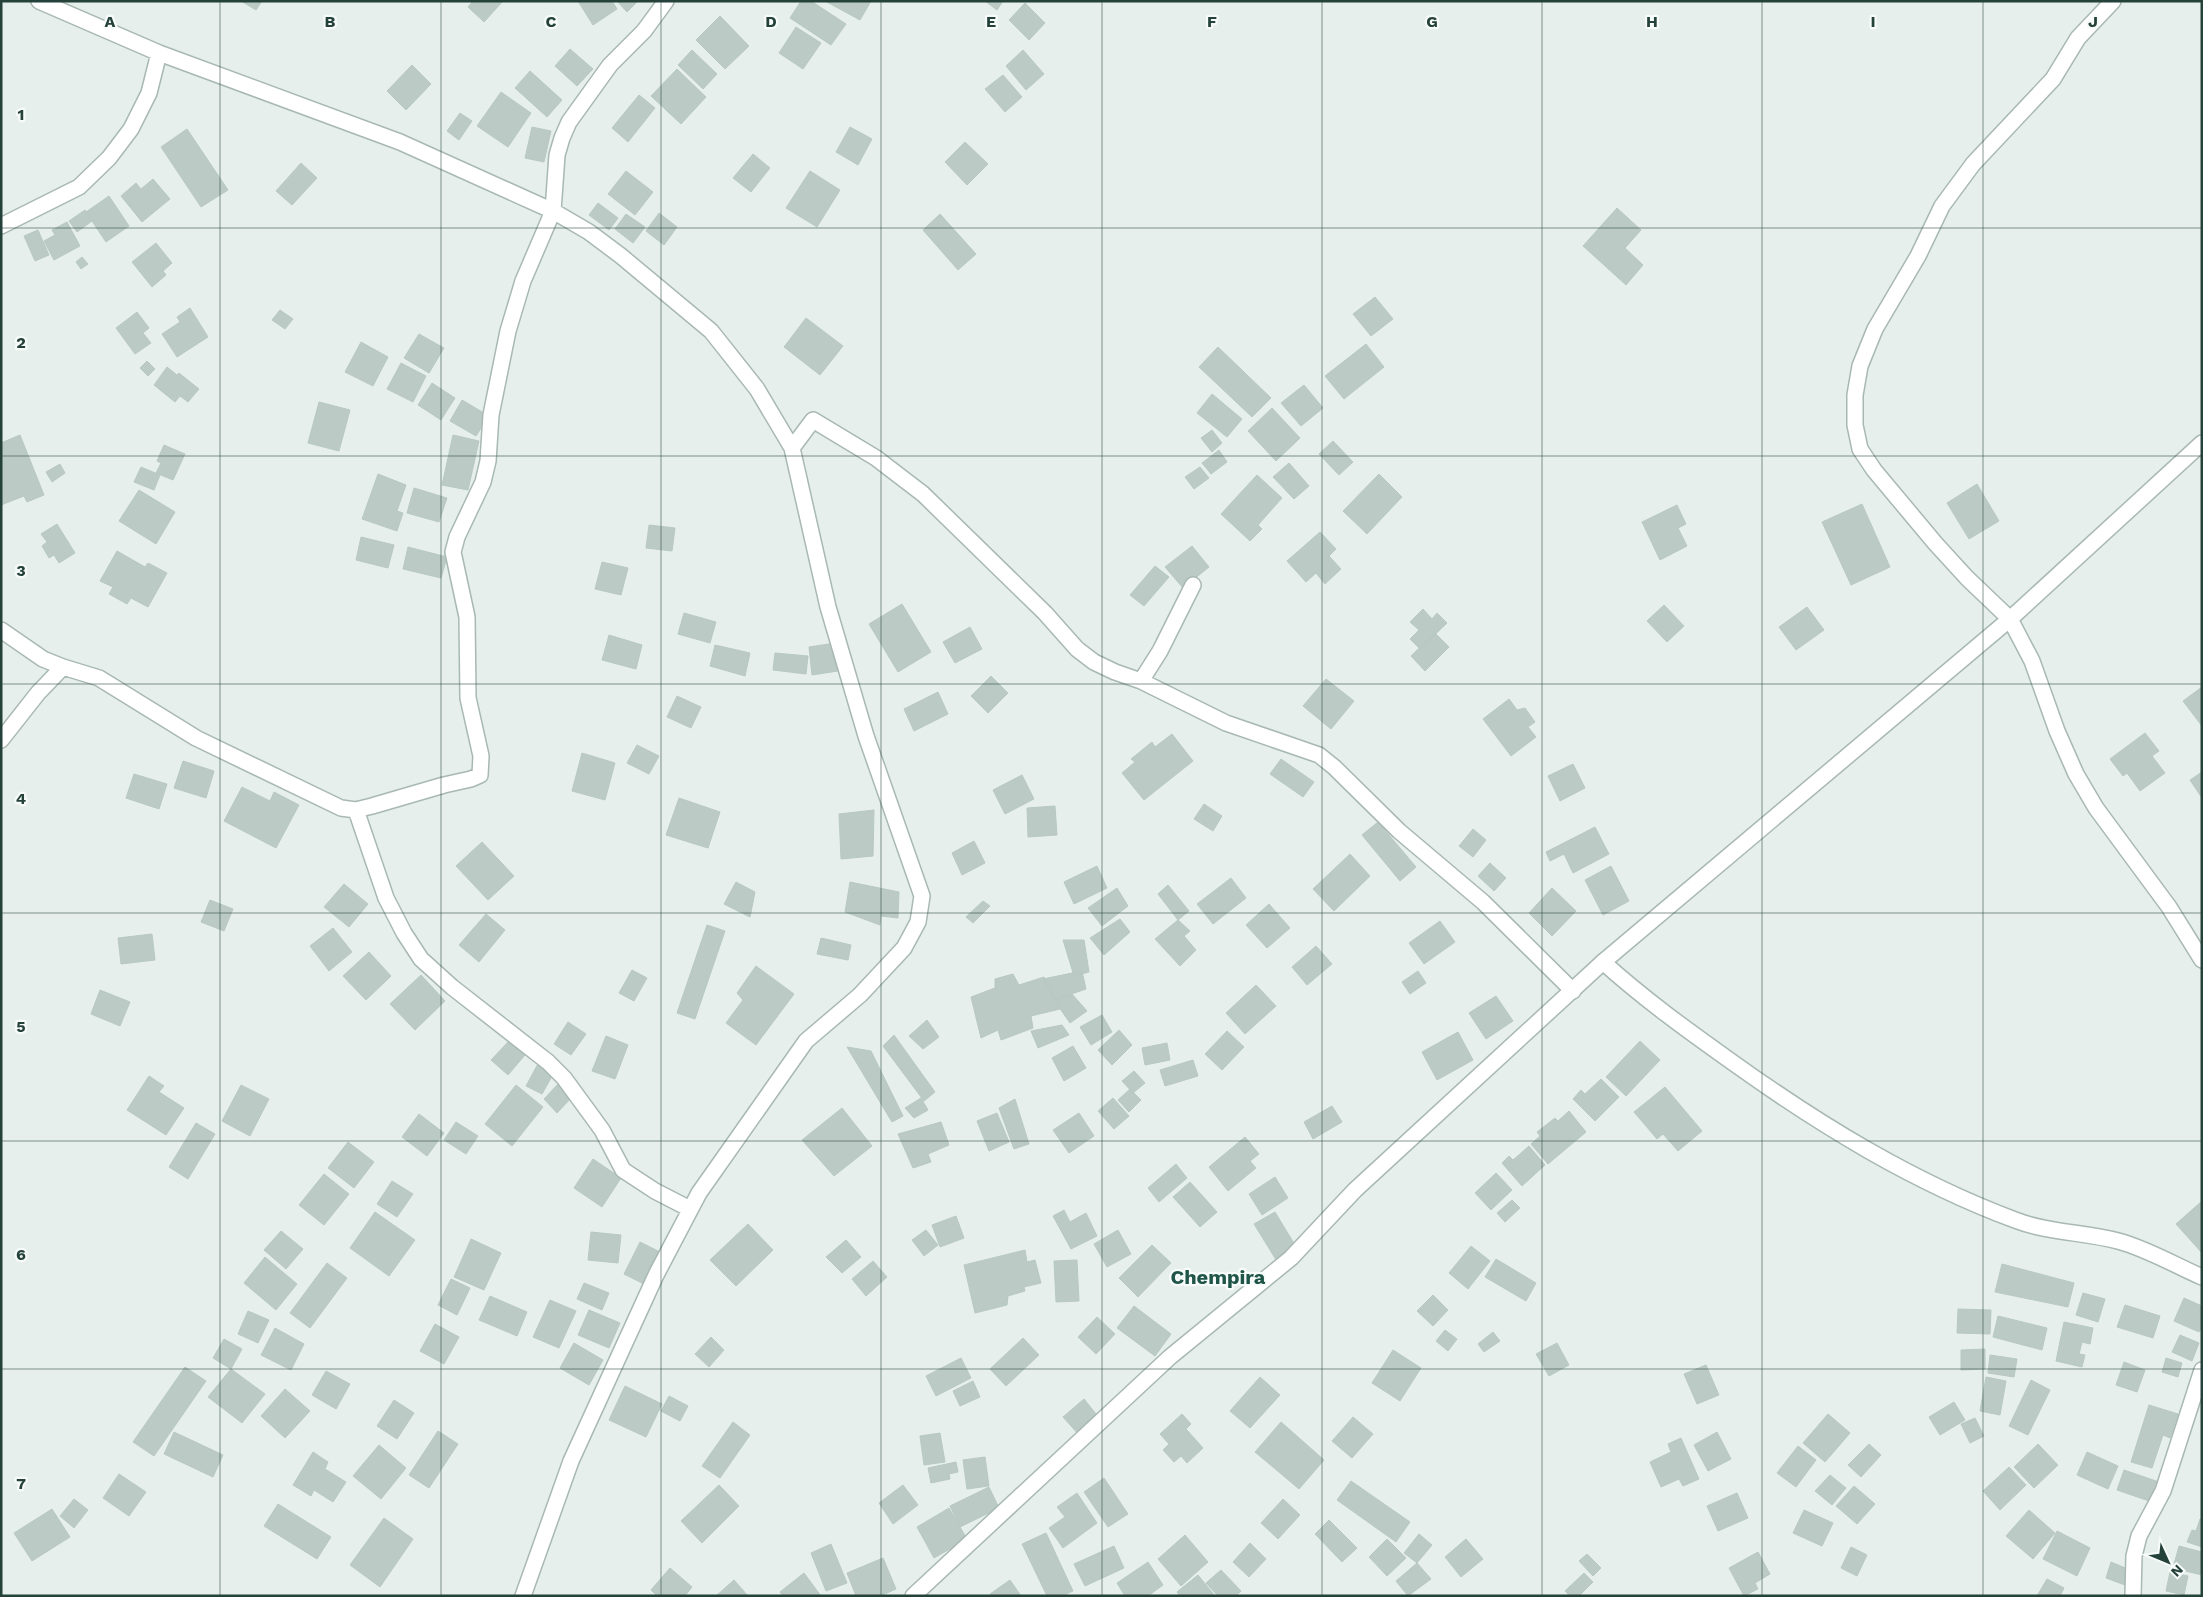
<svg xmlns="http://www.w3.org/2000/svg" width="2203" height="1597" font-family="'Work Sans',sans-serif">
<rect width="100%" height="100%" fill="#e6efeb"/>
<path fill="#bbcac4" stroke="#b8c9c2" d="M241 1H262L256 10Z
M473 1H503L484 22 468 7Z
M578 1H612L617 9 593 25Z
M617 1H638L627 12Z
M801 1H811L846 24 831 45 790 18Z
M825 1H871L860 20Z
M985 1H1003L997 10Z
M1025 3 1045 23 1029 40 1009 20Z
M720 16 749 46 725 69 696 40Z
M796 27 821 43 803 69 779 53Z
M570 49 593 69 577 86 555 66Z
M692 50 717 74 703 89 678 65Z
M1023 50 1044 74 1026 90 1006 66Z
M412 65 431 84 406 110 387 91Z
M677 69 706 97 681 124 651 96Z
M530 71 562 100 547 117 515 88Z
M1003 75 1022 97 1005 112 985 89Z
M501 92 531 113 508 147 477 126Z
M639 95 655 108 628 142 612 128Z
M460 113 472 121 459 140 447 131Z
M532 127 551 131 544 162 525 158Z
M850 127 872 139 858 165 836 152Z
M187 129 228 190 201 207 161 147Z
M965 142 988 164 967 185 945 162Z
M753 154 770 168 751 192 733 178Z
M301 163 317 178 292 205 276 191Z
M626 171 653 192 635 215 608 194Z
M810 171 840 190 817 227 786 208Z
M153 179 170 199 142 222 121 196 136 183 141 189Z
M109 196 129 226 106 242 86 212Z
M598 203 618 218 609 230 589 215Z
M1617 208 1641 230 1625 248 1643 265 1626 285 1583 246Z
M85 210 92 221 77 232 69 221Z
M659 213 677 227 664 245 646 231Z
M626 214 645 227 633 243 615 229Z
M940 214 976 254 958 270 923 230Z
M67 222 80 246 54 260 44 241 55 235 52 230Z
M38 230 49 255 35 261 24 236Z
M156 243 172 263 163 271 166 275 152 287 132 262Z
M82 257 88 264 81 269 76 262Z
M1375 297 1393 319 1371 336 1353 314Z
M190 308 208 337 177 357 162 334 180 322 177 317Z
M280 310 293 319 285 329 272 320Z
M137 312 149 328 143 333 151 343 135 354 116 328Z
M806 318 843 346 820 375 784 347Z
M419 334 444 348 429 373 404 358Z
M361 342 388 357 373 386 345 372Z
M1366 344 1384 367 1344 399 1325 376Z
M1218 347 1271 398 1252 417 1199 367Z
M147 361 155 369 148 376 140 368Z
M401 363 426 376 413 402 387 389Z
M167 367 177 375 179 373 199 389 188 402 180 396 175 402 154 385Z
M432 383 455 398 441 420 418 405Z
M1304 385 1323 408 1301 426 1281 403Z
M1212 394 1242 419 1227 437 1197 413Z
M462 400 489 416 476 436 450 421Z
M319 402 350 410 339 451 308 443Z
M1272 408 1300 438 1276 461 1248 431Z
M1212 430 1222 443 1212 452 1201 438Z
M20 435 44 495 27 502 24 496 1 505V443Z
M453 435 479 441 468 490 442 485Z
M1333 441 1353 462 1339 475 1319 454Z
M164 445 185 454 173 480 156 473 161 463 157 461Z
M1219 450 1227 462 1211 474 1202 463Z
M1289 463 1309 486 1294 499 1273 477Z
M60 464 65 473 52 482 46 472Z
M141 467 160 475 154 490 134 482Z
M1200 467 1209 478 1194 489 1185 477Z
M378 474 406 485 397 511 403 513 397 531 362 519Z
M1379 474 1402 497 1367 534 1343 511Z
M1257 475 1282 498 1258 525 1262 529 1250 541 1221 514Z
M1977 484 1999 521 1969 539 1947 503Z
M414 488 447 498 439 522 407 513Z
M139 490 175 512 156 544 119 521Z
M1862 504 1890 567 1851 585 1822 522Z
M1677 505 1686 524 1678 528 1687 546 1660 560 1642 522Z
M57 524 75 553 59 563 54 555 49 558 42 546 47 542 41 534Z
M649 525 675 528 672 551 646 548Z
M1320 532 1336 549 1329 556 1341 569 1325 584 1316 573 1306 582 1287 561Z
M361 537 394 545 388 568 356 560Z
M1192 546 1209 567 1183 588 1165 567Z
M408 547 447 557 441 578 403 569Z
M117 551 145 567 148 563 167 573 148 607 131 598 127 604 109 594 113 587 100 581Z
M602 562 628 568 621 595 595 589Z
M1155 566 1169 577 1144 606 1130 595Z
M902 604 931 652 898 672 869 624Z
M1664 605 1684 626 1667 642 1647 621Z
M1807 607 1824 630 1796 650 1779 627Z
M1423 609 1432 619 1437 613 1447 623 1420 649 1410 639 1419 630 1410 622Z
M684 613 716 622 710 643 678 634Z
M970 627 982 649 955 663 943 642Z
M1435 633 1449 647 1425 671 1411 656Z
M609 635 642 645 636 669 602 660Z
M835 643 838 671 812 675 809 647Z
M715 645 750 653 745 676 710 666Z
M775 653 808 656 806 674 773 670Z
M991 676 1008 693 988 713 971 696Z
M1326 679 1354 701 1331 729 1303 706Z
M2202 687V726L2183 701Z
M938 692 948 714 914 731 904 709Z
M677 696 701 707 691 728 667 717Z
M1509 699 1517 710 1525 708 1535 722 1528 727 1536 737 1511 756 1483 719Z
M2145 733 2159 751 2152 756 2165 773 2140 791 2127 773 2123 776 2110 759Z
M1172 734 1193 761 1144 800 1122 773 1135 762 1131 759 1152 742 1155 747Z
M637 745 659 756 649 774 627 763Z
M582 753 615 763 605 800 572 791Z
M1281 759 1314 782 1303 797 1270 774Z
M183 761 214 771 206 798 174 788Z
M1573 764 1585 788 1560 801 1548 776Z
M2202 772V798L2190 780Z
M134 774 167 784 159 809 126 798Z
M1022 775 1034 799 1005 814 993 790Z
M242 787 270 801 274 792 299 805 276 848 224 821Z
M679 798 720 812 708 848 666 835Z
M1204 804 1222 816 1213 831 1194 819Z
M1055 806 1057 835 1028 837 1027 808Z
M874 810 873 856 841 859 839 814Z
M1378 822 1416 867 1400 881 1362 835Z
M1595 827 1609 854 1573 873 1564 854 1550 861 1546 852Z
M1473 829 1486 840 1473 857 1459 846Z
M974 841 985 863 962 875 952 853Z
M482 842 514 876 488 900 456 866Z
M1350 854 1370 876 1334 911 1313 889Z
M1490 863 1506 878 1494 891 1478 876Z
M1097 866 1107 888 1074 904 1064 882Z
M1611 866 1629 901 1603 915 1585 880Z
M1231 878 1246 898 1213 924 1197 904Z
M736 882 755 892 750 917 724 904Z
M850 882 899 892 898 918 881 916 880 925 845 912Z
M344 884 368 904 349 927 324 907Z
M1168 885 1189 911 1178 920 1158 894Z
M1117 888 1128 906 1102 926 1088 908Z
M1552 888 1576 911 1552 936 1529 913Z
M210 900 233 909 224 931 201 922Z
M983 901 990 906 973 923 966 917Z
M1269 904 1290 928 1267 948 1246 925Z
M486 914 505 930 479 962 459 945Z
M1120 919 1130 932 1104 955 1090 938Z
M1178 920 1190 931 1184 936 1196 950 1180 966 1155 939Z
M1440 921 1455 942 1424 964 1409 943Z
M707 925 725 931 695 1019 677 1013Z
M333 928 352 952 329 971 310 946Z
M152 934 155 960 121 964 118 938Z
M821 938 851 945 848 960 817 954Z
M1063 940H1084L1089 972 1074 976Z
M1316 946 1332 964 1307 985 1292 967Z
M369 952 391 976 366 1000 343 976Z
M756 966 794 994 756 1045 726 1023 743 1000 737 993Z
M632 970 647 978 634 1001 619 993Z
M1082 971 1086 989 1054 1000 1043 979Z
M1418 971 1426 983 1410 994 1402 982Z
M1013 974 1019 985 1044 977 1060 1009 1031 1016 1033 1028 1001 1040 998 1030 981 1038 971 997 995 988V979Z
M421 975 445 1001 415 1030 390 1004Z
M1256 985 1276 1006 1245 1034 1226 1013Z
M100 990 130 1002 120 1026 91 1014Z
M1072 994 1087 1011 1070 1023 1054 1000Z
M1496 996 1513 1021 1486 1039 1469 1013Z
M1102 1015 1112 1032 1091 1045 1080 1027Z
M927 1020 939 1037 923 1049 909 1036Z
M568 1022 586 1034 571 1055 554 1044Z
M1062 1025 1069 1035 1038 1048 1031 1031Z
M1119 1030 1132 1045 1112 1065 1098 1050Z
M1227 1031 1244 1047 1222 1070 1205 1054Z
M1458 1032 1473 1060 1437 1080 1422 1052Z
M894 1035 935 1092 924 1101 883 1046Z
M606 1036 628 1045 615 1079 592 1071Z
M509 1041 525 1055 508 1075 491 1060Z
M1640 1041 1660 1060 1626 1096 1606 1077Z
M1167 1043 1170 1060 1145 1065 1142 1048Z
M1073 1046 1086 1068 1064 1081 1052 1058Z
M847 1047 871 1051 903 1116 892 1122Z
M1193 1060 1198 1076 1165 1086 1160 1070Z
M539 1062 555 1071 542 1094 526 1086Z
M1134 1071 1145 1083 1133 1093 1122 1081Z
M149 1076 164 1086 159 1092 184 1108 166 1135 127 1110Z
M1601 1079 1619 1097 1595 1121 1573 1099 1581 1090 1585 1094Z
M559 1083 573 1096 557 1113 544 1099Z
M241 1085 269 1099 250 1136 222 1121Z
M516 1085 543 1107 512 1146 485 1124Z
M1665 1087 1702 1131 1678 1151 1663 1134 1657 1139 1634 1112Z
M1130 1089 1141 1100 1129 1112 1118 1100Z
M921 1098 928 1110 914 1118 905 1108Z
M1113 1098 1129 1116 1114 1129 1098 1111Z
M1015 1099 1029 1144 1014 1149 999 1108Z
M1332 1106 1342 1122 1313 1139 1304 1122Z
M842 1108 872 1146 834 1176 802 1140Z
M1569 1111 1586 1132 1548 1164 1531 1144 1540 1136 1537 1132 1555 1118 1558 1121Z
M997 1113 1009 1142 989 1151 977 1121Z
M1079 1113 1094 1136 1069 1153 1053 1130Z
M419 1114 444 1133 427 1156 402 1137Z
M456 1122 478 1136 466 1154 444 1140Z
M941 1122 949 1145 928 1154 931 1162 913 1168 898 1134Z
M196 1123 215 1134 188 1179 169 1167Z
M1245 1137 1259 1154 1250 1161 1256 1168 1228 1191 1209 1167Z
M348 1142 374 1162 354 1188 328 1168Z
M1529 1146 1545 1165 1522 1186 1502 1163 1509 1156 1513 1160Z
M593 1159 621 1178 602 1207 574 1188Z
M1176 1164 1187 1178 1159 1202 1148 1188Z
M1496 1173 1512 1190 1491 1210 1475 1193Z
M324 1174 349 1194 324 1225 299 1205Z
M1275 1177 1288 1198 1262 1215 1249 1194Z
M392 1181 413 1194 397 1217 377 1204Z
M1190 1182 1217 1212 1200 1227 1173 1197Z
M1512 1200 1520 1208 1505 1222 1497 1213Z
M2202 1201V1253L2176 1224Z
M1064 1210 1070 1222 1086 1213 1097 1236 1071 1249 1053 1216Z
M375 1212 415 1240 389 1276 350 1248Z
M1275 1212 1298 1250 1278 1263 1254 1224Z
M956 1216 964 1238 940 1247 932 1225Z
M748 1224 773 1250 736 1286 710 1260Z
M926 1230 938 1245 924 1256 912 1240Z
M1118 1230 1131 1254 1107 1267 1094 1244Z
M281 1231 303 1249 286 1269 264 1250Z
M591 1232 621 1235 618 1263 588 1260Z
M471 1239 501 1253 484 1290 454 1277Z
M846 1240 861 1257 842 1273 826 1257Z
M640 1242 664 1254 648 1286 624 1274Z
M1152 1245 1171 1263 1138 1297 1119 1278Z
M1471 1246 1490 1261 1468 1289 1449 1273Z
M1025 1250 1027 1262 1035 1260 1041 1283 1024 1287 1025 1291 1008 1296 1007 1305 975 1313 964 1265Z
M265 1257 297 1284 276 1310 244 1283Z
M1496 1259 1536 1283 1526 1301 1485 1277Z
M1077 1260 1079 1301 1056 1302 1054 1261Z
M873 1261 887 1277 866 1296 852 1279Z
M327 1263 347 1278 310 1328 290 1313Z
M2002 1264 2074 1283 2068 1307 1995 1292Z
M451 1279 470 1288 457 1315 438 1305Z
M584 1283 609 1293 602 1310 577 1299Z
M2083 1293 2105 1299 2098 1322 2076 1315Z
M1433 1295 1448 1310 1433 1326 1417 1311Z
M490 1296 527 1312 517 1336 479 1320Z
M2184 1298 2202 1306V1327L2199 1332 2174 1321Z
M550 1300 576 1311 559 1348 533 1337Z
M2125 1305 2160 1316 2153 1338 2117 1327Z
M1134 1306 1171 1334 1155 1356 1117 1328Z
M1958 1309 1991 1310 1990 1334 1957 1333Z
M589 1310 620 1323 609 1348 578 1335Z
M248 1311 269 1320 258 1343 238 1334Z
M1998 1316 2047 1328 2042 1350 1993 1337Z
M1097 1317 1115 1334 1096 1354 1078 1337Z
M2064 1322 2093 1328 2090 1344 2082 1342 2079 1354 2085 1355 2082 1367 2056 1361Z
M435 1324 459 1337 444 1364 420 1351Z
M275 1328 304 1344 291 1370 261 1355Z
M1445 1330 1457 1339 1448 1351 1436 1341Z
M1493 1332 1500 1341 1484 1352 1478 1344Z
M2180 1335 2199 1343 2192 1361 2172 1352Z
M711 1337 724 1350 709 1367 695 1354Z
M1023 1338 1039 1355 1006 1386 990 1369Z
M224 1339 242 1349 231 1369 213 1358Z
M574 1343 603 1360 589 1385 560 1368Z
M1557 1343 1569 1365 1549 1376 1536 1354Z
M1985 1349V1369L1961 1370V1350Z
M1393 1350 1421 1368 1400 1401 1372 1383Z
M1990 1355 2017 1359 2014 1377 1988 1373Z
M961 1358 971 1378 936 1396 926 1376Z
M2166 1358 2182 1363 2178 1377 2162 1372Z
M2124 1362 2145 1370 2137 1392 2116 1385Z
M1706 1365 1719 1395 1697 1404 1684 1374Z
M185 1367 206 1381 154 1456 133 1442Z
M231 1369 265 1394 242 1423 208 1397Z
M326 1371 350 1384 336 1409 312 1395Z
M1260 1377 1280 1395 1250 1428 1230 1411Z
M1986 1377 2006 1381 2000 1415 1980 1411Z
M2031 1380 2050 1390 2028 1435 2009 1426Z
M973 1381 980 1397 960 1406 953 1391Z
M625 1386 662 1404 646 1437 609 1420Z
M285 1389 310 1411 285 1438 261 1416Z
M669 1396 688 1406 680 1421 661 1411Z
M1084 1399 1100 1419 1080 1436 1063 1417Z
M394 1400 414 1413 397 1439 377 1426Z
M1954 1402 1965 1420 1940 1435 1929 1417Z
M2149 1405 2178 1414 2170 1438 2163 1435 2152 1468 2131 1462Z
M1182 1414 1191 1424 1186 1429 1203 1448 1187 1463 1181 1456 1174 1462 1163 1450 1169 1444 1160 1434Z
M1828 1414 1850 1433 1825 1462 1803 1443Z
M1353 1417 1373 1434 1352 1458 1332 1441Z
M1975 1418 1984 1436 1970 1443 1961 1424Z
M733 1422 750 1435 720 1478 702 1466Z
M1281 1422 1324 1460 1299 1489 1255 1452Z
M438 1431 458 1444 429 1488 409 1475Z
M174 1432 223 1455 213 1477 164 1454Z
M1717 1432 1731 1459 1708 1471 1694 1445Z
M940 1433 945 1462 924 1465 920 1436Z
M1681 1438 1699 1479 1683 1486 1679 1479 1661 1487 1650 1462 1671 1452 1668 1444Z
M1869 1444 1881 1455 1861 1477 1848 1465Z
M2038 1444 2058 1465 2034 1488 2014 1467Z
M379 1445 406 1468 381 1499 353 1476Z
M1798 1446 1816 1460 1796 1487 1777 1473Z
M313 1452 328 1462 325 1469 346 1482 333 1502 314 1490 311 1496 293 1485Z
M2087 1452 2118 1466 2108 1489 2077 1475Z
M985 1457 989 1486 967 1489 963 1460Z
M956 1462 958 1472 949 1474 950 1479 931 1483 928 1468Z
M2009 1467 2026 1485 2000 1510 1983 1491Z
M2124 1470 2159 1482 2152 1502 2117 1490Z
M119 1474 146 1492 129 1516 103 1498Z
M1830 1475 1846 1488 1832 1505 1815 1491Z
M1104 1478 1128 1514 1108 1527 1084 1492Z
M1351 1481 1410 1522 1396 1542 1337 1500Z
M719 1485 739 1506 702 1543 681 1521Z
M903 1485 918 1505 893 1524 879 1503Z
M1854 1486 1875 1504 1857 1524 1836 1506Z
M989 1487 999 1508 960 1527 950 1506Z
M1077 1493 1097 1523 1063 1548 1049 1528 1065 1517 1057 1507Z
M1737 1493 1748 1518 1718 1531 1707 1506Z
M74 1499 88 1510 74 1528 60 1516Z
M1283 1499 1300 1515 1278 1539 1261 1523Z
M278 1504 331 1537 317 1559 264 1526Z
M949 1508 967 1539 934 1558 917 1527Z
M52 1509 70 1537 32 1561 14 1533Z
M1804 1510 1833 1523 1822 1546 1793 1533Z
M2029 1510 2055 1533 2033 1559 2006 1536Z
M384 1518 413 1539 380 1587 350 1565Z
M2200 1519H2202V1547L2187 1542 2192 1530 2196 1531Z
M1329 1520 1357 1548 1342 1562 1315 1534Z
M2057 1531 2090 1548 2077 1576 2043 1559Z
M1046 1533 1073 1591 1062 1596H1047L1022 1544Z
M1419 1534 1432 1545 1417 1563 1404 1553Z
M1185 1535 1208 1562 1181 1586 1158 1559Z
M1387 1539 1406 1558 1387 1576 1369 1557Z
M1466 1539 1483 1559 1461 1577 1445 1557Z
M1250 1543 1266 1559 1249 1577 1233 1562Z
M831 1544 847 1583 826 1591 811 1553Z
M1114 1546 1124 1568 1085 1586 1074 1564Z
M2179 1546 2202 1552V1575L2173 1568Z
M1851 1547 1867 1555 1857 1576 1841 1568Z
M1758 1552 1770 1574 1755 1583 1758 1589 1744 1596 1729 1568Z
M1587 1554 1601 1568 1593 1576 1579 1561Z
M883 1558 896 1589 880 1596H856L847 1573Z
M1148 1562 1163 1585 1148 1596H1125L1117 1583Z
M2111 1562 2130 1570 2125 1585 2106 1578Z
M1417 1563 1431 1579 1408 1596 1396 1581Z
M670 1568 692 1587 685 1596H657L651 1590Z
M1221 1570 1241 1591 1236 1596H1218L1206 1583Z
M2170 1572 2188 1576 2184 1595 2166 1591Z
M804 1573 821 1596H783L780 1592Z
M1584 1573 1593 1582 1579 1596H1570L1565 1591Z
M1198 1575 1215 1596H1180L1177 1592Z
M2047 1579 2064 1588 2060 1596H2037Z
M734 1580 748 1596H716Z
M1010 1580 1021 1596H992L990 1594Z"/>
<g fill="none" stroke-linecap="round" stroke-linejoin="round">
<defs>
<path id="minor" d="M39 1 159 53 400 142 553 211 589 232 621 256 711 331 757 389 792 448 828 607 866 736 922 896 918 922 904 948 860 995 806 1041 699 1193 656 1275 571 1461 523 1596
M2113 1 2078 38 2053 79 1973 164 1942 206 1918 256 1875 329 1860 366 1855 395V425L1860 449 1874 470 1935 543 1967 578 2010 619 2032 661 2057 731 2076 774 2096 808 2169 907 2202 960
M1 226 79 187 109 158 131 129 149 93 159 53
M792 448 813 420 876 458 923 494 1045 613 1077 649 1094 662 1115 672 1141 681 1226 723 1319 755 1334 767 1399 831 1483 902 1573 991
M1 630 43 659 63 667
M1141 681 1160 651 1193 585
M1 740 38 693 63 667 99 678 196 738 341 808 356 810 372 806 444 785 471 779 480 775 481 756 468 698 467 617 453 552 457 537 483 482 488 461 491 415 508 331 523 281 553 211 557 155 562 138 569 122 610 65 644 31 666 1
M356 810 386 898 404 933 421 959 452 987 548 1062 564 1078 602 1130 623 1170 655 1191 690 1209
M1603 962C1644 999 1687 1030 1732 1062 1820 1125 1913 1182 2015 1220 2049 1233 2084 1232 2118 1241 2148 1249 2174 1265 2202 1277
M2133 1596 2134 1556 2139 1536 2163 1491 2202 1370"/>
<path id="tertiary" d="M913 1596 1170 1357 1291 1258 1355 1190 1603 962 2010 619 2202 443"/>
</defs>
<use href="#minor" stroke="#a8b8b2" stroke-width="18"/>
<use href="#tertiary" stroke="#a8b8b2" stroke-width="18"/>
<use href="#minor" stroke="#fff" stroke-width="15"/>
<use href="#tertiary" stroke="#fff" stroke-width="15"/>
</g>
<path fill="none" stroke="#24423a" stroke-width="1" stroke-opacity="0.55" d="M220 1V1596M441 1V1596M661 1V1596M881 1V1596M1102 1V1596M1322 1V1596M1542 1V1596M1762 1V1596M1983 1V1596M1 228H2202M1 456H2202M1 684H2202M1 913H2202M1 1141H2202M1 1369H2202"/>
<g text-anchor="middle" stroke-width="4.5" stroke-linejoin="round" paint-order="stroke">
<g font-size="20" font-weight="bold" fill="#1f5548" stroke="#f7fbf9">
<text x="1218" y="1284">Chempira</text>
</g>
</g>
<g font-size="16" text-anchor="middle" font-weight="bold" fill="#24423a" stroke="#f7fbf9" stroke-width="4.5" stroke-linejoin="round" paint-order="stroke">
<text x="110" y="27">A</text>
<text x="330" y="27">B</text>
<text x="551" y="27">C</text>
<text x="771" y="27">D</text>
<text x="991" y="27">E</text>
<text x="1212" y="27">F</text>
<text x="1432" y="27">G</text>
<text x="1652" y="27">H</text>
<text x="1873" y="27">I</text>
<text x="2093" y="27">J</text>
<text x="21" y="120">1</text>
<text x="21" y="348">2</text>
<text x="21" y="576">3</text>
<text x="21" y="804">4</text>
<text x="21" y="1032">5</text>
<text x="21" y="1260">6</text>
<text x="21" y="1489">7</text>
</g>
<rect width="2203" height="1597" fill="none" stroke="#24423a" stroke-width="5"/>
<g transform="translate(2168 1562) rotate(134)" stroke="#f7fbf9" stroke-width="4" paint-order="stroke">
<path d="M0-4L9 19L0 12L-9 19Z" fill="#24423a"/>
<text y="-8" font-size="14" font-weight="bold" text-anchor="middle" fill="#24423a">N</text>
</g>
</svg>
